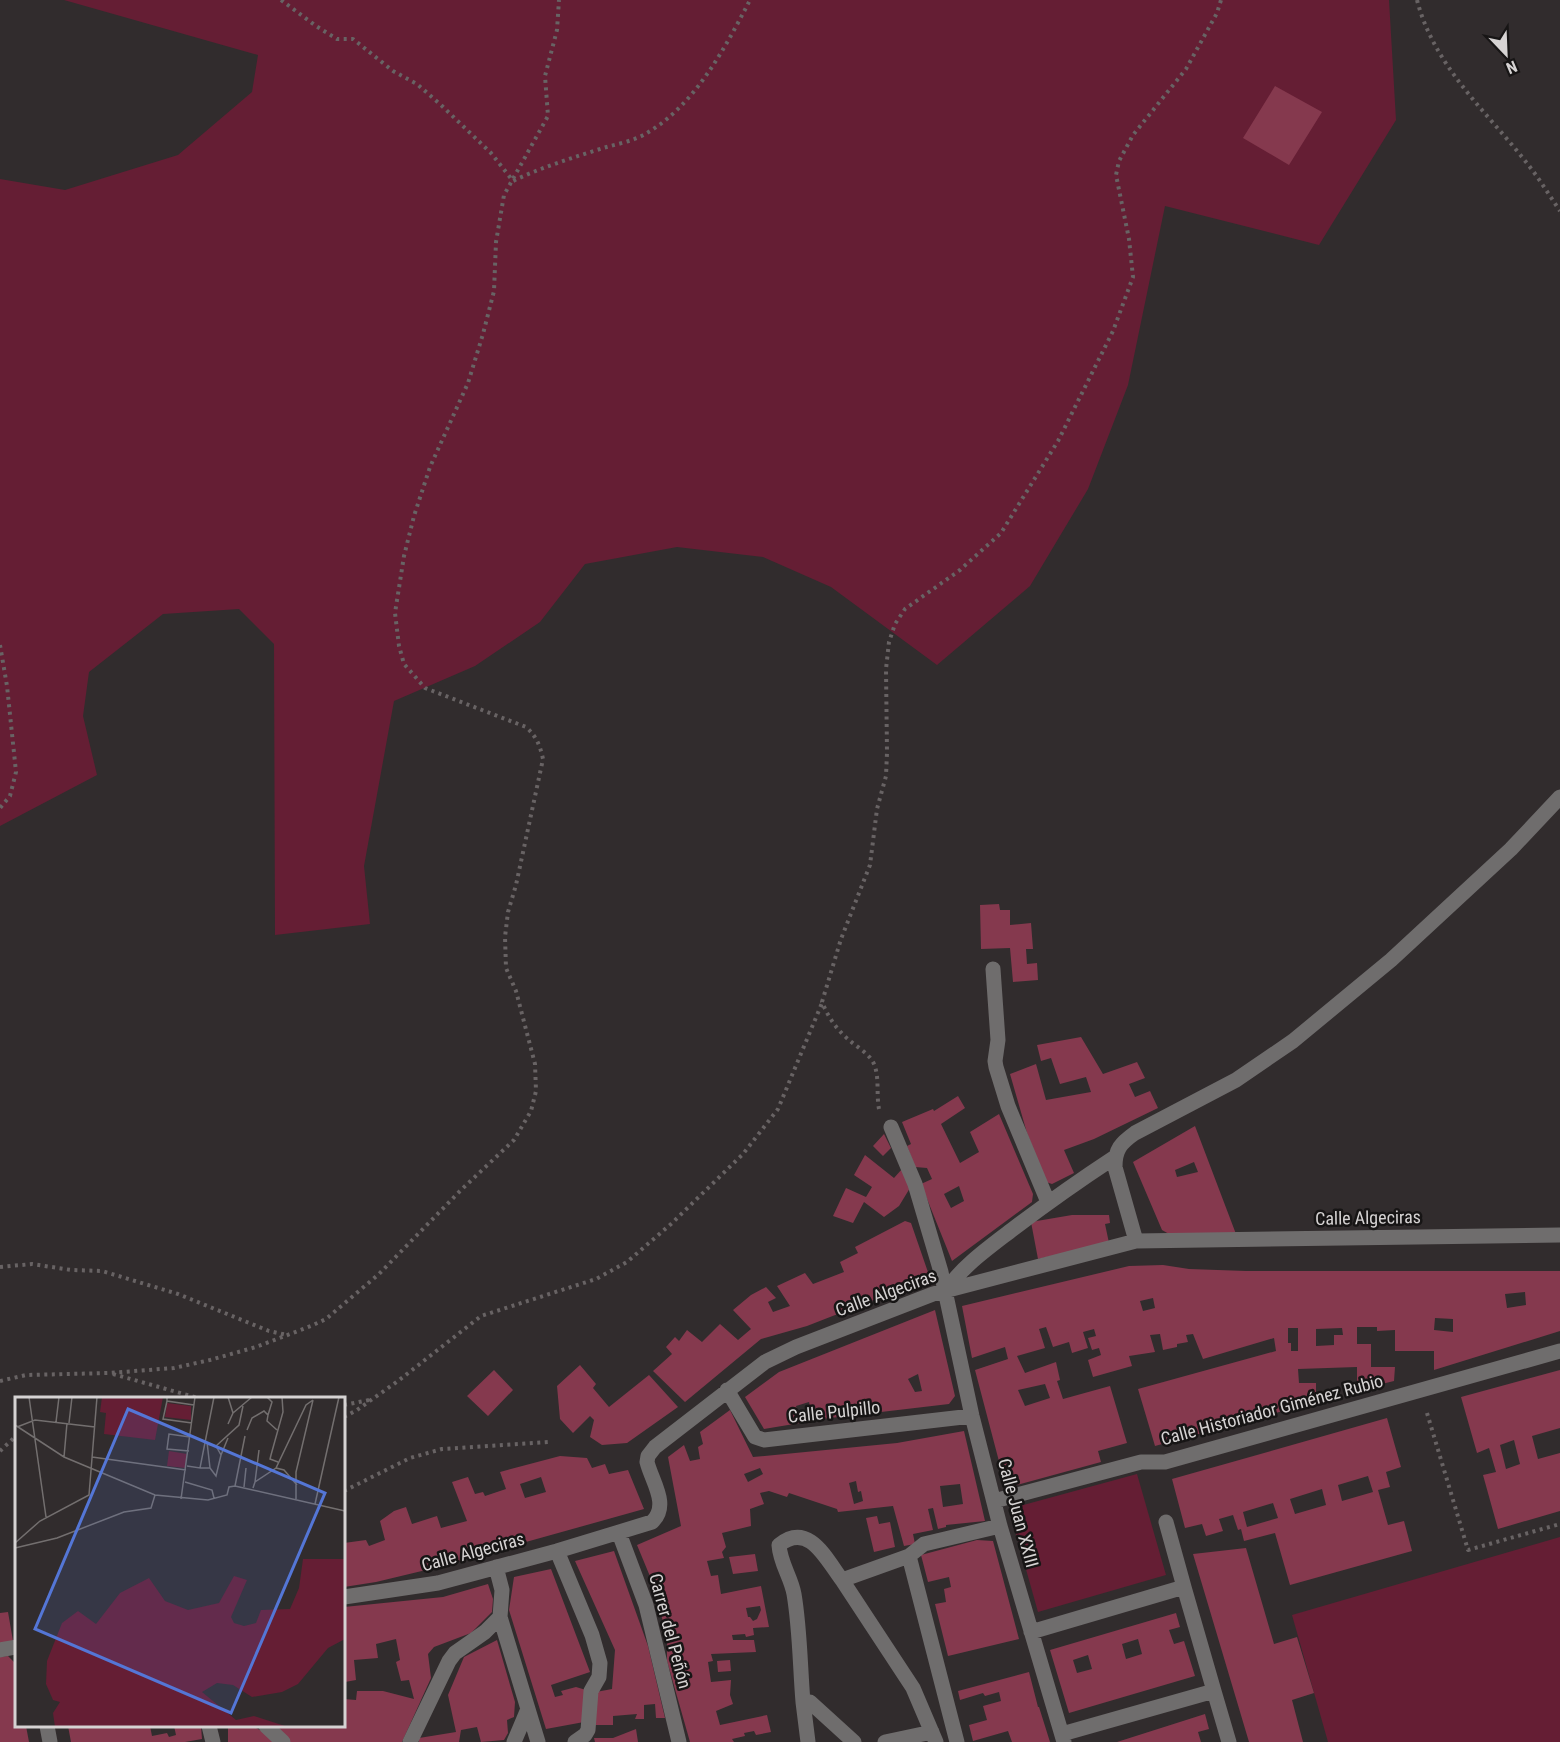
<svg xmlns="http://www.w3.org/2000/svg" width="1560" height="1742" font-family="'Roboto Condensed',sans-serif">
<rect width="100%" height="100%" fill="#312c2d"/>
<path fill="#651e34" d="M64 0H1389L1396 120 1319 245 1165 206 1128 385 1088 489 1030 586 937 665 831 587 763 557 677 547 585 564 540 622 475 666 394 701 364 866 370 924 275 935 274 644 239 609 163 614 89 672 83 716 97 775 0 826V179L65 190 178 155 252 92 258 55Z
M1137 1474 1166 1575 1038 1612 1009 1509Z
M1560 1537V1742H1328L1292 1615Z"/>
<path fill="#85394e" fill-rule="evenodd" d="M1275 86 1322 112 1289 165 1243 138Z
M999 904 1000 910H1010V925L1031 923 1033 949H1026L1027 964 1037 963 1038 980 1013 982 1010 948 981 949 980 905Z
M1081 1037 1103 1074 1137 1062 1145 1078 1129 1084 1135 1097 1150 1091 1158 1108 1094 1139 1064 1150 1074 1173 1052 1184 1046 1182 1027 1133 1010 1074 1036 1064 1046 1100 1091 1092 1086 1077 1060 1084 1051 1058 1041 1061 1037 1045Z
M958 1096 965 1108 941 1124 960 1163 979 1152 970 1132 999 1114 1033 1194 1032 1202 952 1261 921 1184 932 1179 927 1168 915 1167 907 1146 911 1144 902 1122 933 1109 934 1111ZM959 1186 964 1201 951 1208 944 1194Z
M1195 1126 1236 1234H1169L1162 1230 1133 1162ZM1194 1162 1198 1172 1177 1177 1175 1170Z
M884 1134 891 1148 883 1156 873 1146Z
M865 1155 894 1178 902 1169 910 1188 899 1206 884 1217 864 1202 853 1223 833 1216 846 1188 866 1197 872 1187 854 1175Z
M1072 1215H1109L1110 1223 1105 1224 1109 1243 1038 1259 1031 1222Z
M905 1221 911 1223 930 1278 807 1326 761 1339 685 1402 653 1371 672 1354 666 1347 675 1337 679 1341 687 1330 702 1342 720 1324 738 1340 751 1329 733 1310 751 1295 766 1287 776 1298 768 1302 773 1312 790 1306 777 1286 805 1273 813 1284 844 1272 840 1262 858 1253 855 1247Z
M1163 1265 1189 1269 1246 1271H1560V1331L1434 1370V1351H1395V1330L1377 1331V1327H1357V1344H1371V1367H1395L1394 1381 1357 1390V1367L1298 1369 1299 1383H1316V1402L1155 1446 1138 1389 1276 1351 1274 1338 1203 1359 1193 1334 1186 1335 1188 1342 1177 1344V1347L1163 1350 1160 1334 1150 1335 1155 1352 1129 1356 1132 1366 1093 1377 1088 1360 1101 1355 1099 1348 1092 1350 1088 1338 1096 1336 1094 1329 1083 1332 1088 1348 1072 1353 1069 1342 1053 1347 1046 1327 1039 1329 1045 1348 1017 1356 1025 1373 1056 1362 1060 1380 1057 1381 1063 1399 1110 1386 1127 1443 1098 1451 1101 1462 1006 1488 975 1370 1008 1359 1005 1347 972 1358 962 1306 1129 1266ZM1525 1292 1526 1305 1507 1308 1505 1294ZM1153 1298 1155 1308 1143 1311 1140 1301ZM1435 1318 1453 1319V1332L1434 1330ZM1288 1328H1298V1351H1291V1343H1288ZM1342 1328 1343 1335H1334V1345L1316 1346V1329ZM1045 1384 1050 1398 1025 1406 1018 1390Z
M935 1310 955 1396 949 1404 813 1420 809 1402 796 1406 800 1423 764 1429 745 1397 779 1372ZM918 1374 922 1391 915 1392 908 1379Z
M580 1365 596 1384 593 1388 609 1407 649 1375 678 1407 627 1443 602 1445 590 1437 594 1420 590 1416 573 1433 560 1419 557 1386Z
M494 1370 513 1390 488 1416 467 1396Z
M1560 1370V1428L1532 1436 1538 1459 1560 1453V1511L1498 1529 1483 1475 1496 1472 1489 1448 1477 1453 1461 1397ZM1514 1440 1520 1464 1506 1469 1500 1445Z
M730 1410 753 1457 897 1443 964 1431 985 1521 946 1525V1527L938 1529 933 1508 928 1509 933 1530 913 1534 915 1544 904 1546 893 1506 838 1512 837 1509 789 1493 787 1497 769 1491 760 1493 764 1504 750 1509 751 1526 722 1533 726 1547 722 1552 724 1558 707 1561 711 1576 718 1575 721 1594 761 1586 769 1627 753 1628 754 1635 746 1637 745 1634 732 1635 733 1640H754L756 1652 711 1654 713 1661 708 1662 711 1682 731 1680 730 1695 733 1704 716 1711 720 1725 767 1715 771 1732 756 1735 754 1731 744 1733 745 1736 732 1739 734 1742H690L667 1661V1638L654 1586 637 1545 681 1526 668 1457 684 1445 690 1461 700 1459 698 1447 703 1444 700 1432ZM760 1468 763 1474 748 1482 744 1474ZM856 1481 858 1492 861 1491 863 1501 854 1504 849 1483ZM960 1484 963 1504 943 1507 940 1486ZM760 1606 761 1610 757 1619 753 1621 750 1617H748L746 1608Z
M1387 1418 1401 1467 1386 1472 1390 1487 1378 1490 1388 1525 1404 1521 1412 1551 1290 1585 1275 1533 1244 1541 1241 1529 1238 1530 1233 1515 1219 1519 1223 1531 1206 1536 1202 1524 1185 1528 1172 1479ZM1368 1476 1373 1492 1342 1501 1338 1485ZM1322 1489 1326 1505 1295 1514 1290 1499ZM1273 1503 1278 1518 1247 1527 1243 1512Z
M560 1456 587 1458 592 1468 605 1464 609 1474 628 1470 644 1509 426 1570 376 1582 344 1587V1543L366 1540 369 1546 385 1540 380 1521 394 1511 406 1507 412 1524 437 1516 441 1528 467 1521 452 1482 468 1477 475 1494 483 1492 485 1496 506 1489 500 1472ZM541 1477 546 1492 525 1498 520 1484Z
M877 1516 879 1524 890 1522 895 1547 874 1552 866 1518Z
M977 1540 993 1541 1019 1639 948 1656 935 1604 946 1602 944 1589 951 1587 949 1577 928 1582 921 1555Z
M1246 1548 1274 1644 1297 1637 1314 1693 1292 1700 1303 1742H1249L1193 1554Z
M614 1551 648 1646 665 1718H656L655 1704 644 1705V1719H635L637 1714 613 1716V1725H595L596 1692 612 1689 615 1650 575 1561Z
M755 1554 758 1571 733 1574 729 1557Z
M551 1569 590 1672 551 1685 555 1697 563 1695 561 1691 576 1687 586 1690 584 1722 546 1729 509 1610 514 1577Z
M488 1584 493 1599 492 1612 471 1633 434 1647 428 1654 431 1678 402 1742H290L275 1726H344V1699L356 1700 357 1691H383L414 1699 409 1680 401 1681 396 1662 400 1660 396 1639 376 1644 378 1658 354 1660 356 1680 345 1682 344 1607 443 1597Z
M8 1612 13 1641 0 1643V1613Z
M1176 1613 1180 1627 1169 1630 1174 1644 1184 1641 1195 1676 1069 1713 1050 1650ZM1138 1639 1142 1654 1126 1659 1122 1644ZM1088 1655 1092 1669 1077 1673 1073 1660Z
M497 1640 515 1702 514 1717 507 1720 508 1733 504 1740 481 1742 477 1727 461 1730 459 1742H419V1738L456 1732 448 1695 464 1657Z
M8 1656 14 1662 16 1672V1726H26L29 1742H0V1657Z
M730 1660 731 1671 718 1672 717 1661Z
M1029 1672 1038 1707H1039L1050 1742H1012L1008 1731 973 1741 969 1725 987 1720 983 1706 1001 1701 999 1692 985 1696 983 1693 960 1700 958 1691Z
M1205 1714 1209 1729 1198 1732 1201 1742H1117Z
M68 1726H150L152 1736 167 1733 169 1737 176 1735 174 1726H201L202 1739 185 1742H71Z
M252 1726 266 1733 275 1742H228V1728Z
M636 1729 638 1742H595L594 1738H613Z"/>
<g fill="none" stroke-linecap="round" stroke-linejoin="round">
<path stroke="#686364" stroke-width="4" stroke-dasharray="3 4.5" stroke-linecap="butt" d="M281 0 316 26 337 39H353L393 71 417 84 441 105 491 153 513 181C542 167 572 158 603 148 617 144 634 141 647 133 695 105 725 48 750 0
M1417 0C1434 66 1485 110 1526 162 1539 178 1549 195 1560 211
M0 645 7 686 16 772 10 796 0 808
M879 1109C876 1094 880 1075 873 1062 868 1053 857 1047 849 1040 837 1030 828 1017 822 1002L841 939 870 865 877 809 886 776 887 753 886 669 889 642 895 624 905 609 960 570 1001 533 1058 441 1113 331 1133 277 1129 239 1116 175 1119 161 1133 135 1186 69 1217 13 1221 0
M0 1267 32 1264 71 1270 102 1271 178 1294 269 1331 287 1335
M113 1374 198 1398
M0 1381 26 1375 109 1373 174 1368 210 1360 256 1347 311 1326 326 1319 379 1274 461 1190 514 1140 531 1111 536 1091 535 1064 516 991 506 968 505 937 508 912 516 885 543 759C540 745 536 736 526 727L425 688 404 664 399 646 395 613 404 556 414 516 430 467 468 383 483 334 494 291 496 242 504 195 548 116 545 76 557 30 559 0
M344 1405 369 1400
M1427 1413 1468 1550 1560 1524
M344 1417 357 1410 398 1381 481 1316 596 1279 627 1262 671 1224 743 1154 778 1109 822 1003
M0 1451 16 1436
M344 1491 410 1458 442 1449 549 1442"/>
<path stroke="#6f6d6d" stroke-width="15" d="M993 969 998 1040 995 1061 996 1067 1008 1106 1048 1202
M891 1127 915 1184 941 1272 972 1416 1000 1526 1064 1742
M1136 1241 1115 1167C1115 1149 1121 1143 1135 1133L1236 1080 1293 1041 1391 960 1511 849 1560 797
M945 1291C964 1265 987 1249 1013 1229 1046 1204 1080 1180 1115 1157
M727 1390 755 1437 764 1440 972 1416
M994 1501 1141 1462H1165L1560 1351
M1166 1522 1184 1587
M619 1533 646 1605 679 1742
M557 1551 592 1635 600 1663 599 1677 591 1691 588 1730 585 1735 575 1742
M909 1556 842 1580 913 1688 936 1742
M842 1580C826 1559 809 1521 779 1545 780 1563 791 1577 794 1594 800 1629 800 1666 803 1702H810L854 1742
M344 1597 438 1583 557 1551 652 1522C670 1505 652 1482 647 1462L648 1456 655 1447 765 1362 796 1347 933 1294 1136 1241 1560 1235
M500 1617 538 1742
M1031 1632 1184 1587 1214 1691 1062 1734
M0 1650 16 1647
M1214 1691 1229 1742
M803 1702 808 1742
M47 1726 50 1742
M209 1726 213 1742
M266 1726 283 1742
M410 1742 449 1661 455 1653 485 1632 500 1617 502 1590 496 1567
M514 1742 528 1709
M885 1742 932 1732
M957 1742 909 1556 924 1544 1000 1526"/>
</g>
<g text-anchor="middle" stroke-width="5" stroke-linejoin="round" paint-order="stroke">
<g font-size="18" fill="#d6d3d3" stroke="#171515">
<text transform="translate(1368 1218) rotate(-1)" y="6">Calle Algeciras</text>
<text transform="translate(886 1293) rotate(-20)" y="6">Calle Algeciras</text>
<text transform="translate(1272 1410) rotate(-15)" y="6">Calle Historiador Giménez Rubio</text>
<text transform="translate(834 1412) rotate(-6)" y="6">Calle Pulpillo</text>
<text transform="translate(1018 1513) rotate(75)" y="6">Calle Juan XXIII</text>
<text transform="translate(473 1552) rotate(-15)" y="6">Calle Algeciras</text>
<text transform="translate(670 1631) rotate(75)" y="6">Carrer del Peñón</text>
</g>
</g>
<g transform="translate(15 1397)">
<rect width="330" height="330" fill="#312c2d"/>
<path d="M87 0H148L140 43 89 37 91 16 85 15ZM152 6 176 9V23L150 20ZM154 54 172 57 170 71 152 69ZM288 162H330V242L313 251 283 287 267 295 237 300 218 288 202 286 187 295 221 323 239 319 273 330H40L38 316 45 305 38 303 31 287 32 264 47 226 63 214 81 227 105 196 134 181 150 204 173 213 204 206 219 179 232 183 216 220 219 226 229 229 241 226 246 213 275 212 284 191Z" fill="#651e34"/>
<path fill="none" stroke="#736f6f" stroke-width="1.5" d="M14 0 31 120M152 0V4L179 8M213 0 218 16 213 27M152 4 148 22 177 26M218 16 237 0M253 18 252 24 262 33M41 25 44 0M54 26 57 0M0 28 49 60 140 98 193 103 212 98 214 90 220 89 330 114M2 30 20 23 80 30M232 33 237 21 249 14 253 18 257 5 252 0M192 47 201 49 206 58 201 79 195 71M201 49 224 28 228 9M174 54 152 52 154 37 175 40M206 58 213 41M49 60 52 26M77 60 171 73M263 65 255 62 256 58 268 15 267 0M172 69 185 71 199 0M185 71H195L192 45M261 71 269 73 282 88M170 85 197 93 199 101M240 85 244 53M220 89 230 39M229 90 231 71M238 91 240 85 261 71 291 8 298 3M166 102 180 0M281 102V75L298 3M300 107 324 0M0 146 25 124 74 98 82 0M0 151 42 141 109 115 136 111 140 98"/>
<path fill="#5476d6" fill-opacity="0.15" stroke="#5476d6" stroke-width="3" d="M113 12 310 96 216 316 20 232Z"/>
<rect width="330" height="330" fill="none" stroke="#d6d3d3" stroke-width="3"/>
</g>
<g transform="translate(1506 54) rotate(157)" stroke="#171515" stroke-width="4.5" paint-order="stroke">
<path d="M0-4.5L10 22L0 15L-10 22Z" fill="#d6d3d3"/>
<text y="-9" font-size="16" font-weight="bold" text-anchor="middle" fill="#d6d3d3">N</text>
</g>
</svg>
